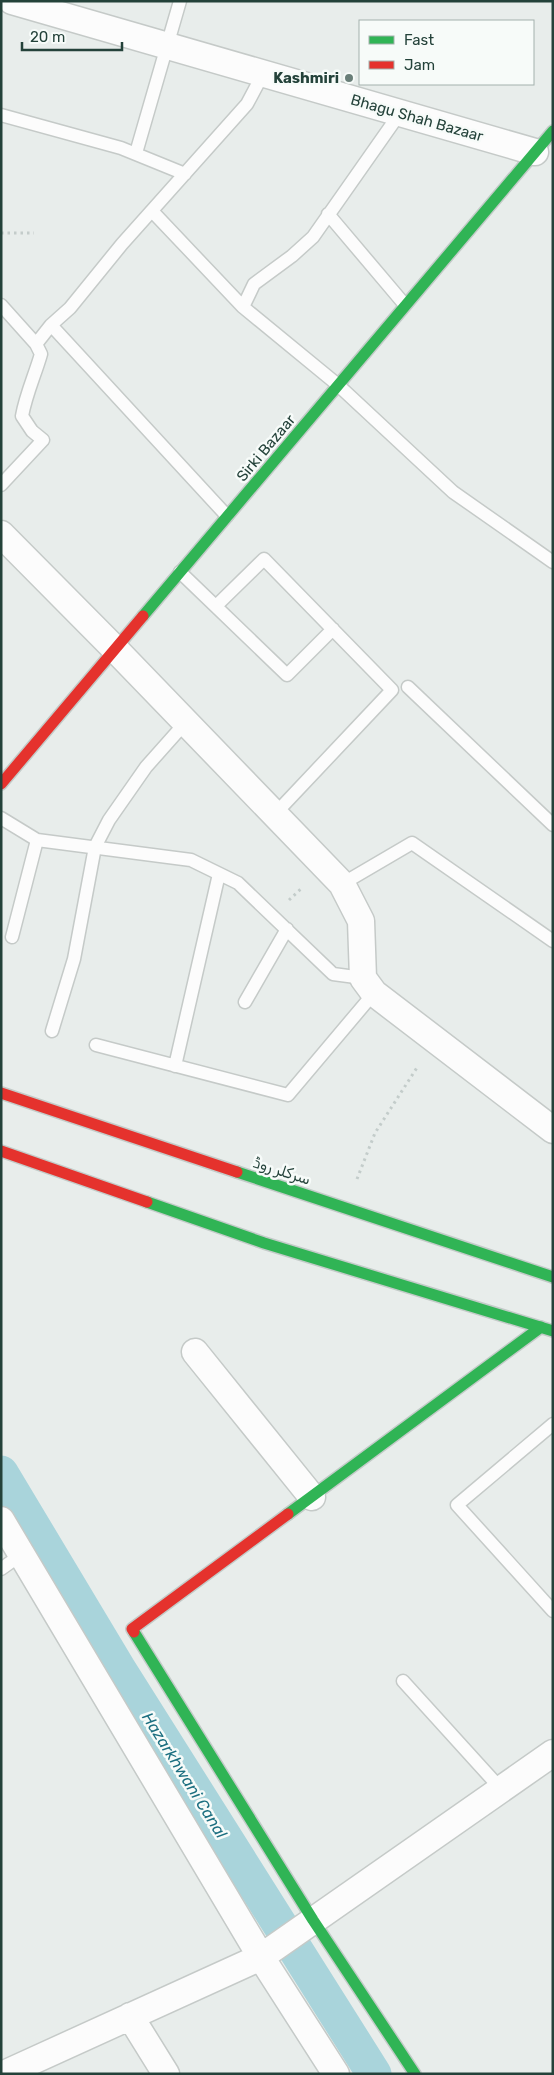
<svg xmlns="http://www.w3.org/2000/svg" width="554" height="2075" font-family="Rubik,Cairo,sans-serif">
<rect width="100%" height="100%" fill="#e8edeb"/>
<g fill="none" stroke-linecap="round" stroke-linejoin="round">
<path stroke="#a9d4db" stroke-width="35" d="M1 1473 118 1668 374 2074"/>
<defs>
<path id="lane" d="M1 115 121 148 185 174
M136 153 180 1
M152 211 243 307 338 385 453 492 553 562
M328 214 405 305
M1 305 36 344 41 354C35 375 26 394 22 416L32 431 43 440 1 485
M243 307 254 284 292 256 313 237 400 113
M51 325 227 516
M36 344 51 325 70 308 122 244 247 104 263 74
M180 572 287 675 333 629
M216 606 264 559 392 690 275 814
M408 687 553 825
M1 818 37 840 191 860 238 883 333 974 363 978
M342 884 412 843 553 941
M12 937 37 840
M245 1002 287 929
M52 1031 74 959 95 847 109 820 146 767 186 722
M96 1045 288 1095 374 993
M175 1066 219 874
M553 1424 457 1505 553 1611
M1 1569 22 1554
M403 1681 501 1789"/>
<path id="street" d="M12 1 535 152
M1 534 115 649 342 884 361 921 363 978 374 993 553 1130
M195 1352 312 1497
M1 1520 261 1957 336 2074
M130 2016 166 2074
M4 2074 261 1957 553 1753"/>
<path id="fast" d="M143 616 553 131
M237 1172 553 1277
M147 1202 264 1243 553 1331
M288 1514 541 1327
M134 1632 313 1920 415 2074"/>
<path id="jam" d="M1 784 143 616
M1 1093 237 1172
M1 1151 147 1202
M134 1632 132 1629 288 1514"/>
</defs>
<use href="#lane" stroke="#c5cac8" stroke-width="15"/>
<use href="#street" stroke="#c5cac8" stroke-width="29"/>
<use href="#fast" stroke="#c3cbc8" stroke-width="14"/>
<use href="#jam" stroke="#c3cbc8" stroke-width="14"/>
<path stroke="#c3ccca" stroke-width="3" stroke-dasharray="2.5 4" stroke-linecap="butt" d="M1 233H34
M289 900 303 887
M357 1179 375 1133 418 1066"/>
<use href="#lane" stroke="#fcfcfc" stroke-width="12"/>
<use href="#street" stroke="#fcfcfc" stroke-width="26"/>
<use href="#fast" stroke="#30b455" stroke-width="11"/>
<use href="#jam" stroke="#e5322d" stroke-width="11"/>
</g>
<circle fill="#697e78" stroke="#f7fbf9" stroke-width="2" cx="349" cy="78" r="5"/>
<g text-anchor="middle" stroke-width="5" stroke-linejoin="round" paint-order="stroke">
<g font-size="15" font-weight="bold" fill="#24423a" stroke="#f7fbf9" text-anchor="end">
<text x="339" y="83">Kashmiri</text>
</g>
<g font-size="15" fill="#24423a" stroke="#f7fbf9">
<text transform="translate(417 118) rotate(16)" y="5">Bhagu Shah Bazaar</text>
<text transform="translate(266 448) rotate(-50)" y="5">Sirki Bazaar</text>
<text transform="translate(282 1171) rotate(18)" y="5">سرکلر روڈ</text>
</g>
<g font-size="16" font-style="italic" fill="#1c6f80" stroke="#f7fbf9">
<text transform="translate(185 1775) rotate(58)" y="6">Hazarkhwani Canal</text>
</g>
</g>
<rect width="554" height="2075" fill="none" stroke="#24423a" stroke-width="5"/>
<rect x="359" y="20" width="175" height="65" fill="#f7fbf9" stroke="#a3b1ad"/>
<rect x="369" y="36" width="25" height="8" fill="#30b455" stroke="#a3b1ad"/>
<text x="404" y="45" font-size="15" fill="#24423a">Fast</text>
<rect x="369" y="61" width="25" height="8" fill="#e5322d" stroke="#a3b1ad"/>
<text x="404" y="70" font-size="15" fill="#24423a">Jam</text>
<path d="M22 42v8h100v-8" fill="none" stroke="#24423a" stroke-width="2.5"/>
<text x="30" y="42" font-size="15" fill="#24423a" stroke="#f7fbf9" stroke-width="4" paint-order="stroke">20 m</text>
</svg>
